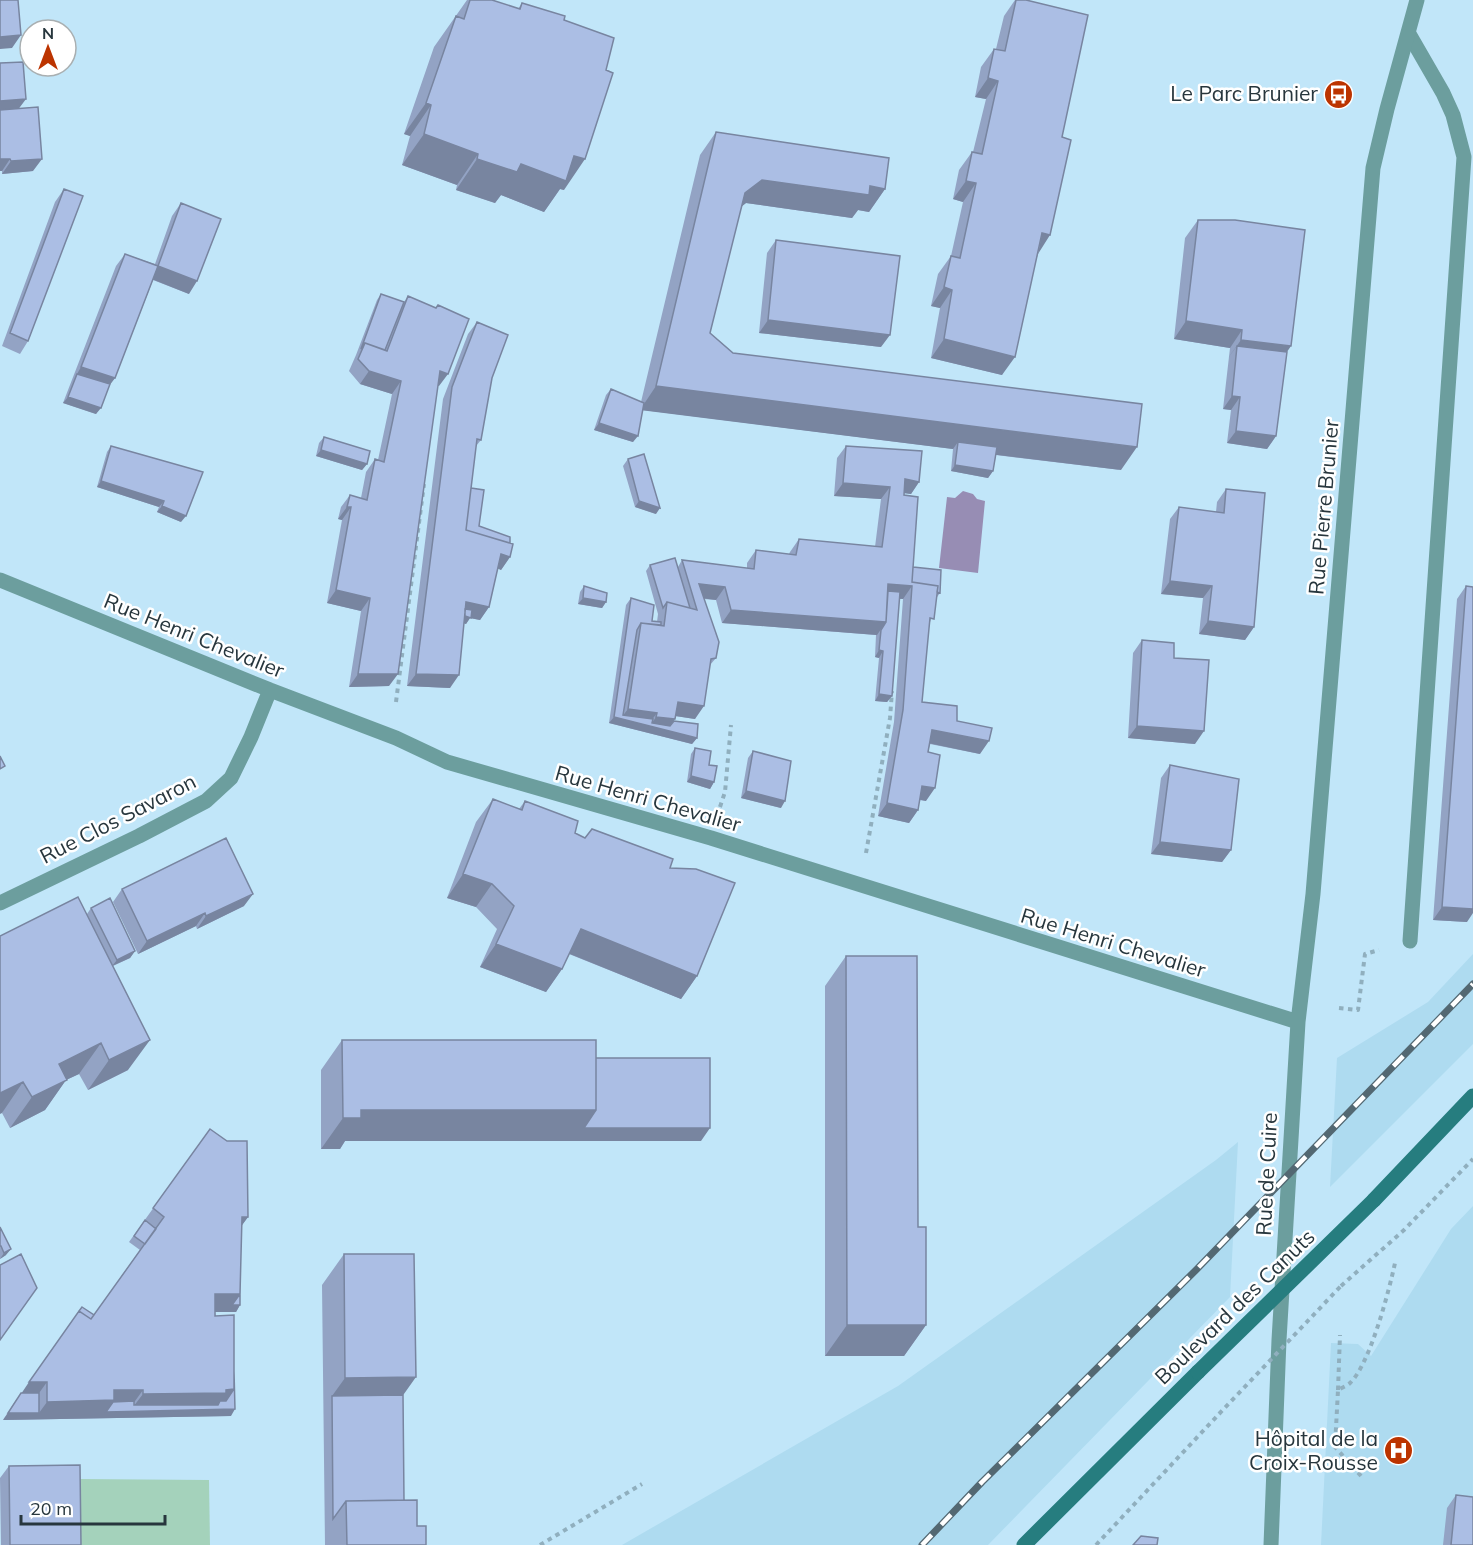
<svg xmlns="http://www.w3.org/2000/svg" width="1473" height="1545" font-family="Mulish,sans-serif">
<rect width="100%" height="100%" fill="#c1e6f9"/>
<path fill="#aedbf0" d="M1473 954V1044L1330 1187 1337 1058 1428 1002Z
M1238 1142 1230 1297 988 1545H622L898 1386 1216 1160Z
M1473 1206V1545H1321L1331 1343 1358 1344 1371 1356 1451 1229Z"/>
<path fill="#a4d2bb" d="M77 1479 209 1480 210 1545H77Z"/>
<path fill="#978db4" d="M963 491 973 494 977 499 985 501 978 573 939 568 947 497 955 498Z"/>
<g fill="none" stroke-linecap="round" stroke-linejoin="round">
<path stroke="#90afbe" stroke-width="4" stroke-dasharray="4.5 4.5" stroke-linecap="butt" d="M396 702 424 484
M720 807 725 792 731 725
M866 853 890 718 892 691
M1339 1008 1358 1010 1365 954 1379 950
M1341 1286 1404 1230 1473 1159
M1338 1390 1340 1335
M1361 1476 1335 1447 1338 1390C1341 1388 1347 1386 1350 1383 1370 1364 1389 1291 1395 1263
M540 1545 642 1484
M1096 1545 1219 1414"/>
<path stroke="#6c9e9e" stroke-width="15" d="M1409 34 1443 93 1453 115 1464 157 1410 941"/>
<path stroke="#6c9e9e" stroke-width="15" d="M0 580 270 690 396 738 447 762 711 838 1298 1022
M0 903 139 836 206 801 231 778 251 737 270 690
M1271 1545 1279 1340 1298 1022 1313 894 1373 168 1387 109 1417 0"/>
<path stroke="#267d7f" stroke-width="15" d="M1374 1200 1473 1096
M1024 1545 1198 1372"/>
<defs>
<path id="rail" d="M922 1545 982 1482 1197 1269 1473 984"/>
</defs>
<use href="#rail" stroke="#536872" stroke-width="7"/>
<use href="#rail" stroke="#fff" stroke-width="4.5" stroke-dasharray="14" stroke-linecap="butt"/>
<path stroke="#90afbe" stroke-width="4" stroke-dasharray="4.5 4.5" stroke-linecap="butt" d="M1219 1414 1341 1286"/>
<path stroke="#267d7f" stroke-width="15" d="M1198 1372 1374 1200"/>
</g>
<path fill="#93a3c4" d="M467 0H492L518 9 522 3 564 20V190L560 189 544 212 501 195 495 203 456 190 457 185 402 165 410 136 404 134 434 47Z
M1015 0H1026L1062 137 1038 254 1002 375 931 358 940 308 931 306 938 274 951 256 963 202 953 199 959 170 972 152H973L986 99 975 97 981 67 994 49H996L1004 16Z
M0 63 19 109 33 171 2 174V171H0Z
M716 132 885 189 869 212 858 210 852 218 746 203 741 207 710 333 733 353 1121 470 996 455 993 471 988 478 951 471 953 449 643 410 633 442 594 430 606 395 611 389 641 402 700 155Z
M64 189 28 341 20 354 2 346 55 202Z
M181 203 189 294 153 280 115 378 110 384 96 414 63 403 116 266 125 254 155 264 172 216Z
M1198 220 1287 352 1276 436 1267 449 1227 443 1231 410 1223 409 1230 348 1174 339 1185 238Z
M776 240 881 347 759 333 767 253Z
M381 294 404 302 408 296 439 386H438L389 686 349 687 361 611 327 603 342 520 338 519 341 507 350 495 361 498 366 472 375 459 378 460 392 394 360 384 349 371 356 355 377 300Z
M477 322 492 378 481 440 476 446 471 488 479 526 510 543V557L501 570 498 568 489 607 480 620 470 618 466 624 464 623 450 688 407 686 443 399 468 334Z
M324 437 367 464 362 470 316 456 319 443Z
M111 446 181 522 157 512 159 507 97 487 107 452Z
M846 446 919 482 911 494 904 493 913 567 940 593 937 597 929 626 922 702 957 721 980 754 930 744 928 752 926 801 919 800 918 810 909 823 878 816 894 722 903 599H899L892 696 887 702 875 701 879 658 875 657 876 635 722 623 716 600 704 599 716 658 710 665 695 719 675 716 674 721 697 738 692 744 609 723 626 605 631 598 652 621 657 622 658 614 646 571 650 565 678 567 682 560 747 568V563L756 550 789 554 790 552 799 539 875 547 881 499 834 496 837 458Z
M628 459 656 514 635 507 623 466Z
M1226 489 1254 627 1245 640 1199 634 1203 598 1161 594 1170 519 1179 507 1216 512 1217 502Z
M584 586 606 602 602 608 578 604 580 592Z
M1466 586 1467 922 1433 920 1457 599Z
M1142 640 1174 658 1195 744 1128 738 1133 653Z
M695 748 709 765 714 782 710 789 687 782 691 754Z
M753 751 781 808 741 798 748 758Z
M1170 765 1231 850 1222 862 1151 854 1161 778Z
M493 799 519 809 525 801 575 833 585 838 670 868 697 976 681 999 569 954 562 969 546 992 480 967 497 929 476 907 447 898 476 822Z
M122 889 244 906 197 929 196 926 138 954 113 902Z
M91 908 135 951 130 958 113 966 128 1070 88 1090 79 1074 66 1080 45 1110 10 1128 2 1113 87 914Z
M846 956 918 1227 926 1325 904 1356H825V986Z
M342 1040 596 1058 701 1141H345L340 1149H321V1070Z
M210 1129 248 1217 241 1226 240 1305 236 1312H215L231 1416 3 1420 16 1400 94 1315 140 1250 129 1242Z
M0 1227 6 1255 0 1259Z
M344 1254 403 1395 404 1500 426 1545H325L322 1285Z
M9 1466 81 1545H1L0 1478Z
M1456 1495 1473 1545H1443L1447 1508Z"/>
<path fill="#7885a0" d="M21 35 12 48 0 49V37Z
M988 78 998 81 986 99 975 97Z
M26 99 17 111 0 113V101Z
M426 103 431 105 410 136 404 134Z
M424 134 478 154 457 185 402 165Z
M574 156 585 159 564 190 560 189 544 212 501 195 495 203 456 190 477 159 521 164Z
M0 159H10L2 171H0Z
M42 159 33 171 2 174 11 161Z
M762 180 870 186 885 189 869 212 858 210 852 218 746 203 729 216 745 193Z
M966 181 976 183 963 202 953 199Z
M1042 233 1050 235 1038 254Z
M158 266 197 281 189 294 149 278Z
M944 287 952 290 940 308 931 306Z
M768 320 890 335 881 347 759 333Z
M1186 321 1242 330 1230 348 1174 339Z
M944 339 1015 357 1002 375 931 358Z
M1241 340 1291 346 1278 365 1237 346 1228 358Z
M81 367 115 378 106 390 77 374Z
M369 371 401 381 392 394 360 384Z
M440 371 448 374 439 386 431 383Z
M656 386 1137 447 1121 470 957 450 958 442 953 449 640 410Z
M1232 396 1240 397 1231 410 1223 409Z
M68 397 101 408 96 414 63 403Z
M599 423 638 436 633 442 594 430Z
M1236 431 1276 436 1267 449 1227 443Z
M321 450 367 464 362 470 316 456Z
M955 465 993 471 988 478 951 471Z
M905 479 919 482 911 494 896 492Z
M101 481 164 501 159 507 97 487Z
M843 483 890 487 881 499 834 496Z
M639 501 660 508 656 514 635 507Z
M162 506 186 516 181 522 157 512Z
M347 507H351L342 520 338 519Z
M457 542 509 550 510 557 501 570 492 566Z
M1170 581 1212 586 1203 598 1161 594Z
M699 584 725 587 716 600 693 597Z
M888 584 912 586 903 599 883 597Z
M336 590 370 598 361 611 327 603Z
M583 598 606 602 602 608 578 604Z
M466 602 489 607 480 620 470 618 466 624 456 621Z
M731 610 886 622 877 635 722 623Z
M1208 621 1254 627 1245 640 1199 634Z
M879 650 883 651 879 658 875 657Z
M358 674H398L389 686 349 687Z
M416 674 459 675 450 688 407 686Z
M879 694 892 696 887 702 875 701Z
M678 702 704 706 695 719 669 715Z
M628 709 657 713 648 725 650 726 656 717 675 719 667 730 697 738 692 744 609 723 614 717 621 718Z
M1137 726 1204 731 1195 744 1128 738Z
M932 730 989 741 980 754 923 742Z
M691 776 714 782 710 789 687 782Z
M922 786 935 788 926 801 913 798Z
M746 791 785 801 781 808 741 798Z
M887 803 918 810 909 823 878 816Z
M1160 842 1231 850 1222 862 1151 854Z
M463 874 492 884 476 907 447 898Z
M253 894 244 906 197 929 206 916Z
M1442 907 1473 909V913L1467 922 1433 920Z
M205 913 196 926 138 954 147 941Z
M581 929 697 976 681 999 565 952Z
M496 944 562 969 546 992 480 967Z
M135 951 130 958 112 966 117 960Z
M150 1040 128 1070 88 1090 109 1060Z
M101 1043 79 1074 66 1080 45 1110 10 1128 32 1097 59 1064Z
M23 1082 2 1113 0 1114V1093Z
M361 1110H596L710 1128 701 1141H345L340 1149H321L343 1118Z
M242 1217H248L235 1235Z
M11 1249 6 1255 0 1259 4 1253Z
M215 1294H240V1305L236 1312H202Z
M847 1325H926L904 1356H825Z
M416 1377 394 1408 332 1396 345 1378Z
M29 1382H47L34 1400H17Z
M234 1389 235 1409 231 1416 3 1420 8 1413H39L47 1402 114 1390H143L130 1408V1411L143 1394Z"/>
<path fill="#abbee4" stroke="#7885a0" stroke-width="1.5" d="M0 0H18L21 35 0 37Z
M470 0H492L520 9 522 3 565 16 564 20 614 38 606 70 613 73 585 159 574 156 566 181 521 164 517 172 477 159 478 154 424 134 431 105 426 103 456 16 464 19Z
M1016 0H1026L1088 15 1062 137 1071 140 1050 235 1042 233 1015 357 944 339 952 290 944 287 951 256 960 258 976 183 966 181 972 152 982 154 998 81 988 78 994 49 1005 51Z
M23 62 26 99 0 101V63Z
M38 107 42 159 11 161 10 159H0V110Z
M716 132 889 158 885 189 870 186 869 195 762 180 745 193 710 333 733 353 1142 404 1137 447 656 386Z
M64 189 83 196 28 341 10 333Z
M181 203 221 219 197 281 158 266Z
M1198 220H1235L1305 230 1291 346 1241 340 1242 330 1186 321Z
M776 240 900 256 890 335 768 320Z
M125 254 158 266 115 378 81 367Z
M381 294 404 302 385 350 365 343 361 349Z
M408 296 436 308 438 305 469 319 448 374 440 371 398 674H358L370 598 336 590 351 507H347L350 495 367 500 375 459 384 462 401 381 369 371 358 359 365 343 387 351Z
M477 322 508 335 492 378 481 440 477 439 466 530 513 544 510 557 501 554 489 607 466 602 459 675 416 674 452 387Z
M1237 346 1287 352 1276 436 1236 431 1240 397 1232 396Z
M77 374 110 384 101 408 68 397Z
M611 389 644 403 638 436 599 423Z
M324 437 370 451 367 464 321 450Z
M958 442 997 447 993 471 955 465Z
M111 446 203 472 186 516 162 506 164 501 101 481Z
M846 446 922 451 919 482 905 479 904 495 918 497 912 582 938 586 934 619 930 618 922 702 957 706V721L992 728 989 741 932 730 928 752 940 755 935 788 922 786 918 810 887 803 903 710 912 586 888 584 886 622 731 610 725 587 699 584 719 642 716 658 711 659 704 706 678 702 675 719 656 717 657 713 628 709 641 623 664 626 667 602 697 610 682 560 754 569 756 550 796 555 799 539 882 547 890 487 843 483Z
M644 454 660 508 639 501 628 459Z
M471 488 484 490 479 526 510 537V543L466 530Z
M1226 489 1265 493 1254 627 1208 621 1212 586 1170 581 1179 507 1224 513Z
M675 558 690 608 667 602 663 608 650 565Z
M913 567 941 570 940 593 937 592 938 586 912 582Z
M584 586 607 593 606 602 583 598Z
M1466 586 1473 587V909L1442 907Z
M888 591 900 592 892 696 879 694 883 651 879 650 881 630 886 622Z
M631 598 654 605 652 621 661 622V625L641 623 637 630 623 715 653 719 652 723 670 726 674 721 698 724 697 738 614 717Z
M465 609 472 610 471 618 465 616Z
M1142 640 1174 643V658L1209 660 1204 731 1137 726Z
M695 748 711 751 709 765 717 766 714 782 691 776Z
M753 751 791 761 785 801 746 791Z
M0 756 5 766 0 769Z
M1170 765 1239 779 1231 850 1160 842Z
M493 799 522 810 525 801 578 821 575 833 585 838 592 829 673 859 670 868 696 869 735 883 697 976 581 929 562 969 496 944 514 906 492 884 463 874Z
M226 838 253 894 206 916 205 913 147 941 122 889Z
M78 897 150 1040 109 1060 101 1043 59 1064 67 1080 32 1097 23 1082 0 1093V936Z
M110 898 135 951 117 960 91 908Z
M846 956H917L918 1227H926V1325H847Z
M342 1040H596V1110H361V1118H343Z
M596 1058H710V1128H584L596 1110Z
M210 1129 227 1141H247L248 1217H242L240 1294H215V1316L234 1315V1389L226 1390V1393L143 1394V1390H114V1400L47 1402V1382H29L79 1311 91 1319 164 1217 153 1208Z
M145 1220 156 1229 145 1244 134 1236Z
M0 1227 11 1249 4 1253 1 1246H0Z
M21 1254 37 1288 0 1340V1265Z
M344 1254H414L416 1377 345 1378Z
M240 1293V1305H232L240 1294Z
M82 1307 94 1315 91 1319 79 1311Z
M234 1371 235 1409 106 1412 113 1402 134 1401V1405H218L220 1401H226L234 1389Z
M21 1393H39V1413H8Z
M403 1395 404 1500 346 1501 333 1519 332 1396Z
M80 1465 81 1545H10L9 1466Z
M1456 1495 1473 1497V1545H1451Z
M417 1500V1526H426V1545H347L346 1501Z
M1141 1536 1158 1538 1157 1545H1133Z"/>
<defs>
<symbol id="bus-disc" viewBox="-11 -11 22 22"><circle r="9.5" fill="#bc3400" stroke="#fff"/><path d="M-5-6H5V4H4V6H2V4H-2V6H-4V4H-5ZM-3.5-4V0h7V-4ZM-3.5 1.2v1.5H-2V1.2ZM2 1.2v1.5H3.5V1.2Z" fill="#fff"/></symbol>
<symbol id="hospital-disc" viewBox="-11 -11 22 22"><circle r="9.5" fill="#bc3400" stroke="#fff"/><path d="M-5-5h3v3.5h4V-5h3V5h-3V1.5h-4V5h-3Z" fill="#fff"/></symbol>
</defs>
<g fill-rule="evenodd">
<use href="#bus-disc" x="1322" y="78" width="33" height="33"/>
<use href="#hospital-disc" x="1382" y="1434" width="33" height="33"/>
</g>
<g text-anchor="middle" stroke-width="5" stroke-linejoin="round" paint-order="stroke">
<g font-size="21" fill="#27363d" stroke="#fff" text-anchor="end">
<text x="1318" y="101">Le Parc Brunier</text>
<text x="1378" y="1446">Hôpital de la<tspan x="1378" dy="24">Croix-Rousse</tspan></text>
</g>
<g font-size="21" fill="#27363d" stroke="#fff">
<text transform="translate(1324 507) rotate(-85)" y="7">Rue Pierre Brunier</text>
<text transform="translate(194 636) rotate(22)" y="7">Rue Henri Chevalier</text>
<text transform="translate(648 799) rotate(16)" y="7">Rue Henri Chevalier</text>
<text transform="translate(118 819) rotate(-27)" y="7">Rue Clos Savaron</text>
<text transform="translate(1113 943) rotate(17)" y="7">Rue Henri Chevalier</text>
<text transform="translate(1267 1174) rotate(-87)" y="7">Rue de Cuire</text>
<text transform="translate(1235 1307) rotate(-44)" y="7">Boulevard des Canuts</text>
</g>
</g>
<g transform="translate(48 48)"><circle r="28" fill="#ffffff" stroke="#a9afb1" stroke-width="1.5"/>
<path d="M0-4.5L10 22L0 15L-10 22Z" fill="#bc3400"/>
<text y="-9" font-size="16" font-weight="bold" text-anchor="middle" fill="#27363d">N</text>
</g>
<path d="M21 1515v9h144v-9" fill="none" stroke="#27363d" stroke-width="3"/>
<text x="30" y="1515" font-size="18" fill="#27363d" stroke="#ffffff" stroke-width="4.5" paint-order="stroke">20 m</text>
</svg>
